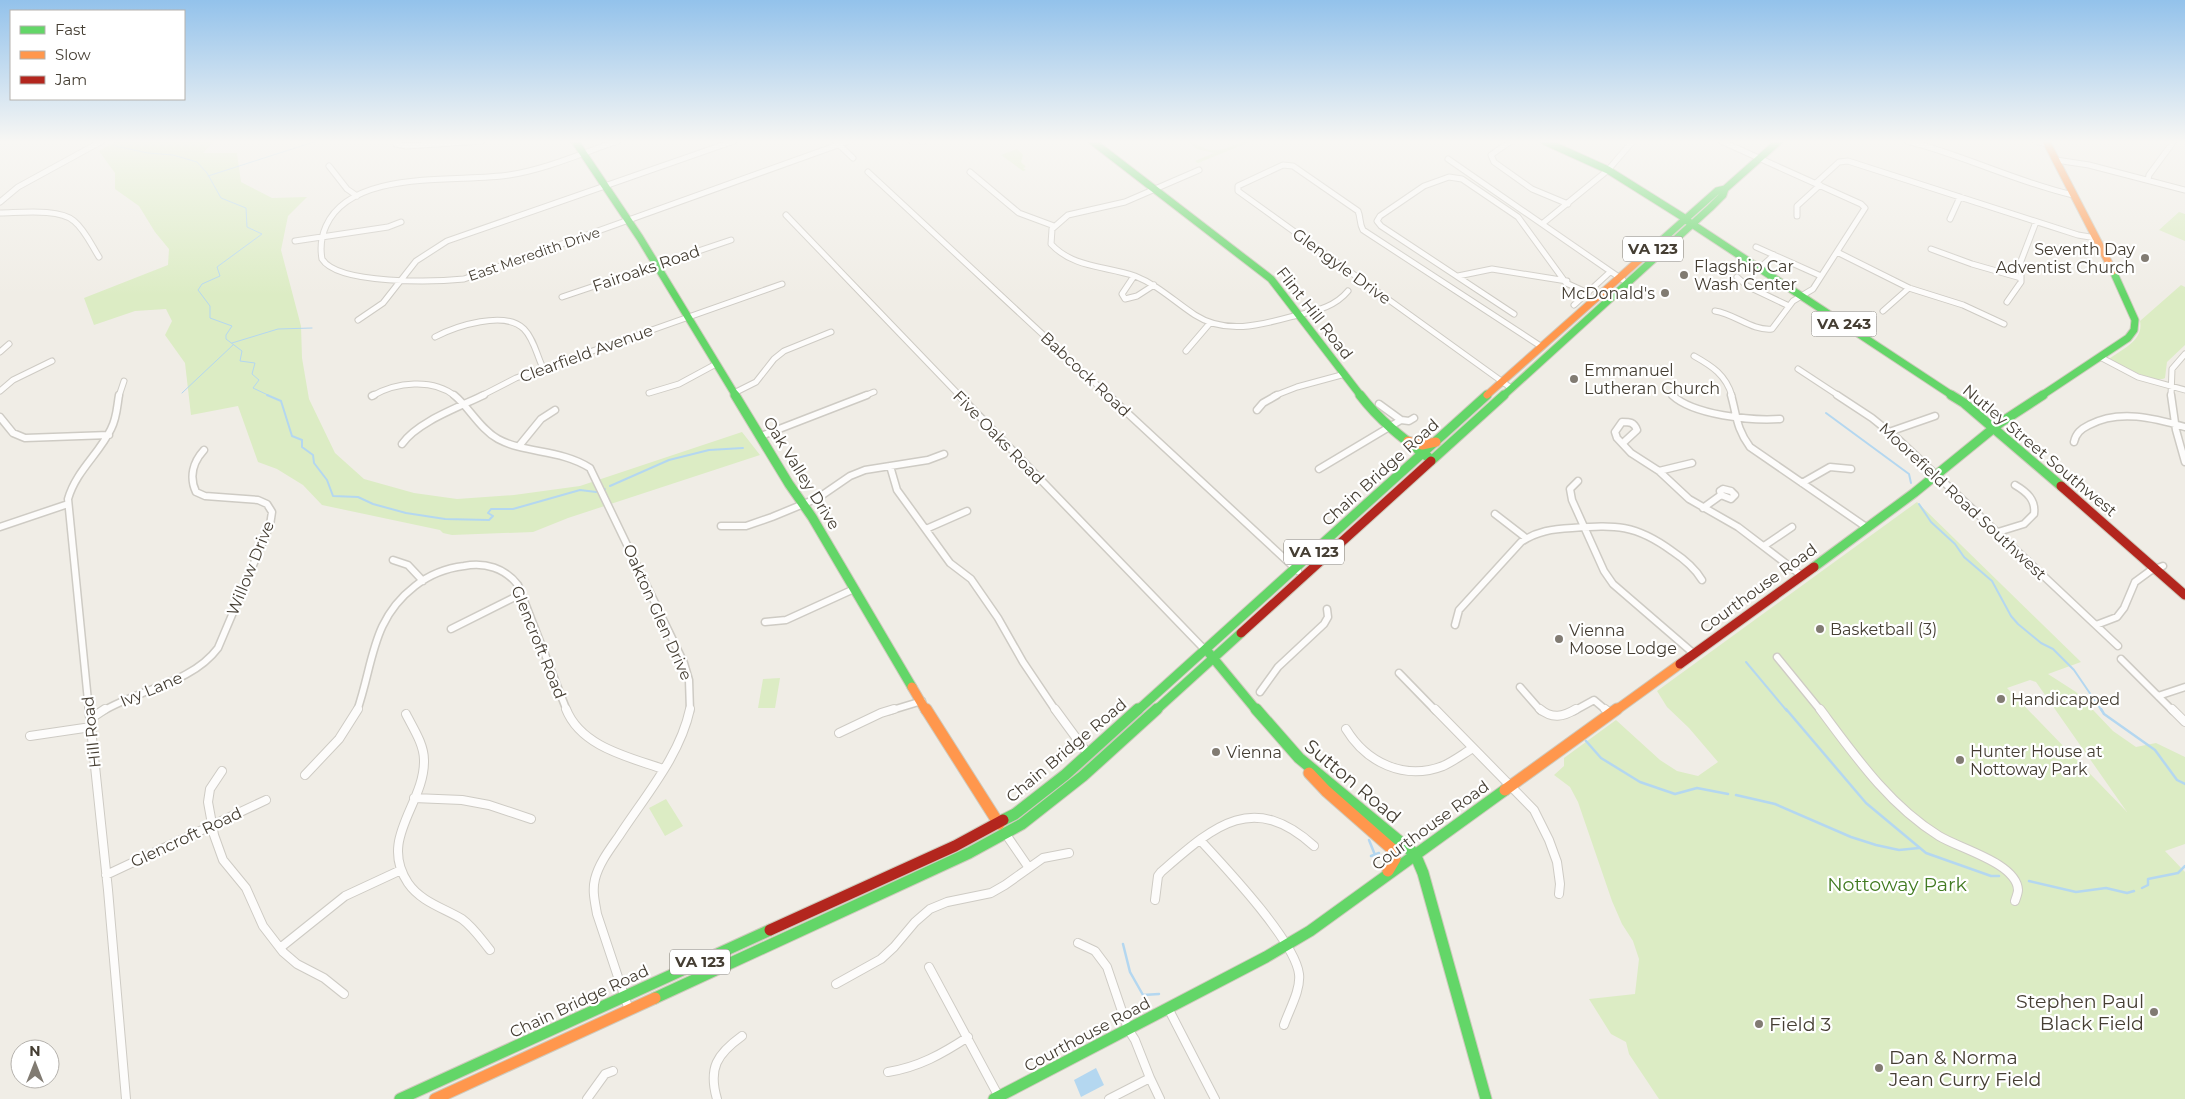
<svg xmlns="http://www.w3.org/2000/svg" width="2185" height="1099" font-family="Montserrat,sans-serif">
<rect width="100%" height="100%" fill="#f0ede6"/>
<path fill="#dcecc4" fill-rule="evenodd" d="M116 141H214L203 153H237L241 182 272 198 307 197 288 216 281 250 301 326 302 358 309 399 335 453 364 479 414 493 457 499 514 495 580 486 742 432 760 455 568 518 533 532 452 535 443 533 440 530 322 505 303 485 277 469 258 462 238 406 191 415 185 363 165 335 172 321 166 309 135 311 94 325 84 298 168 265 169 249 155 232 139 206 115 189V173L99 151Z
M1187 141C1195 140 1202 150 1213 150 1227 151 1238 141 1252 141L1198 163 1195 161 1214 153 1197 149Z
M1017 149 1023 155 1021 162 1026 167 1023 168 1026 170 1023 171 1001 155Z
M2179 212 2185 214V241L2159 230Z
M2181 285 2185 287V345L2167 362 2165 378C2154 384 2121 365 2109 359 2123 349 2144 340 2140 321Z
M1917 502 2081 662 2048 674 2076 692 2113 731 2136 747 2156 743 2185 757V844L2165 851 2185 872V1099H1659L1629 1054 1626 1042 1611 1034 1589 999 1635 994 1639 959 1633 941 1622 924 1612 901 1578 802 1570 787 1554 775 1564 766V758L1616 720 1660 760 1677 771 1698 776 1718 762 1689 728 1667 707 1657 691ZM2030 680 2036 682 2127 812 2007 688Z
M780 678 775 708H758L763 679Z
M666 799 683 826 665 836 649 808Z"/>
<path fill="#b4d7f0" d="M1096 1068 1104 1085 1081 1097 1074 1080Z"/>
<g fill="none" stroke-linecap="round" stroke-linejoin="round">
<path stroke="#b4d7f0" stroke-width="1" d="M115 141V146L148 153 173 155 197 162 207 173 221 198 246 208 247 227 262 234 217 267 220 276 202 284 198 290 210 306V318L232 326 226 335V339L242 351 240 361 255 363 252 374 259 380 253 388 270 396
M208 176 317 141
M232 343 278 329 312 328
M182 393 233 345"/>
<path stroke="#b4d7f0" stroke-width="2" d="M267 395 281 401 292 436 302 440V447L313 455 314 463 327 480 333 496 358 497 373 504 406 513 445 519 489 520 493 516 488 513 491 509H513L580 490 596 492 605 489
M1826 413 1909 474 1911 483
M610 486 669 460 709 450 743 448
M1919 504 1931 522 1955 544 1964 557 1992 581 2011 616 2018 624 2041 643 2053 649 2074 670 2102 711
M1746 662 1787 711"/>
<path stroke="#b4d7f0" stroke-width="2.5" d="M1786 709 1866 803 1926 853 1991 876H1999
M2101 709 2104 714 2155 750 2177 780 2185 784
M1586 741 1601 758 1640 782 1675 794 1697 788 1728 794
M1736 795 1775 804 1851 837 1876 845 1899 850 1919 848
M1369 840 1375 855
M1371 856 1379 853
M2029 881 2076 892 2106 888 2127 893 2134 891
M2142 888 2148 885V879L2178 873 2185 866
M1123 944 1130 972 1143 995 1159 994"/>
<defs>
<path id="street-far2" d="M618 141C582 153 547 169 509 175 458 183 352 168 326 226 322 235 320 248 322 259 338 285 436 282 464 279L849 141
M835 141 853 158
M911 141H923
M1511 141 1491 155 1494 162 1532 189 1568 204
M1907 141C1964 155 2016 182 2073 195
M2036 141 2047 144
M396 144 406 146 482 141
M1448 159 1623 280
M2056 160 2089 165 2185 190
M329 166 347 189 357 196
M1199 170 1125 202 1068 215 1052 229 1051 244C1073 268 1106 266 1135 276 1158 285 1175 302 1195 315 1226 335 1261 325 1294 316 1314 311 1334 308 1348 291
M868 172 1109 396
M970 172 1019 213 1054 226
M2148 180 2149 175 2174 141
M1816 183 1839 162 1848 161 2078 235 2096 238
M0 202 18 187 102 141
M0 213C19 213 59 208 74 221 85 230 92 246 99 257
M786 215 960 396
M1797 216V206L1820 185
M1950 219 1960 197
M1542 224 1608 170 1633 141
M295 241 388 227 401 222
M1756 247 1821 276
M1931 249 1972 264 2021 278
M1837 252 1909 288 1963 305 2004 324
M1763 265 1774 255
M1134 276 1122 294 1125 299 1137 296 1154 285
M1458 276 1492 269 1567 281
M1737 277 1747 286 1789 306
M562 297 731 240
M2007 302 2021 282V261L2036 222
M1574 305 1610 272
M1715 311C1735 314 1752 331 1772 329L1793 301 1813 289 1865 208 1861 204 1721 141
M1883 311 1909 288
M1514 314 1381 226 1377 221 1380 216 1424 186 1449 177 1462 179 1518 217 1566 283 1588 293
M358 320 383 303 416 261 447 241 734 141
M435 337C456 326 505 310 524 329 534 339 537 356 543 368
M1186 351 1210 323
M0 352 9 344
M1694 356C1712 366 1726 375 1732 396
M2100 357 2138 377 2185 390
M1798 369 1839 396
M1511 388 1238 191V186L1283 165 1293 166 1358 211C1361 218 1359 223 1363 230L1542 347
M0 391 13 380 52 361
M649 393 679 384 716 364
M734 393 756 382 774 359 784 351 831 332
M1671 394 1673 396
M119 396 124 381
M372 396C396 382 433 378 455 396
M481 396 516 378 782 284
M864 396 874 392
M1274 396 1297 387 1345 374
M2171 396 2172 369 2185 354"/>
<path id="street-far1" d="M454 395C469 407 480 429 498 439 526 454 560 449 590 468L684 663 689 680 690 711
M959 395 1205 650
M1108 395 1298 571
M1672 395C1693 415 1751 421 1780 419
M1731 395C1737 416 1736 428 1750 447L1866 527
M1837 395 1872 418 1898 439 2118 646
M2171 395 2176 430 2185 462
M372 396 374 395
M1379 404 1401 420
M1257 410 1263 403 1277 395
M0 417 13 433 25 438 109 435
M1889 432 1935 416
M761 436 867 395
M2074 442C2076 433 2081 429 2089 425 2119 409 2154 418 2185 427
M1623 443 1637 430C1634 422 1630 422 1622 422L1615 432 1617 438 1631 453 1659 471 1689 499 1738 527 1801 575
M402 444C417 422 459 407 484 395
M519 446 541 419 555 410
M890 466 897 490 950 563 971 579 998 618 1023 662 1056 711
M1319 469 1401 420 1409 421 1414 418
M1659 471 1692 463
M1578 481 1570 489 1572 500 1604 571 1613 584 1693 653
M1802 483 1830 467 1851 469
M1723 489 1731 491 1735 495 1731 499 1721 495 1720 491Z
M1703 508 1721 495
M1495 514 1526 538
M721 526H746L772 517 818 498 850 476 865 470 928 460 944 454
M0 527 68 504
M926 529 967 511
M1998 532 2024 524 2034 514C2036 500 2027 492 2015 485
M1764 546 1792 527
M393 560 408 565 423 581
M765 622 786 620 854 589
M1455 625 1459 610 1521 542C1537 531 1553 529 1572 528 1616 525 1635 524 1672 551 1684 559 1695 568 1702 580
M2096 625 2117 617 2124 608 2135 582 2150 571 2163 566
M451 629 521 594
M1777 657 1821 711
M2121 659 2173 711
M1399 673 1436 711
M1520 687 1541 711
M1260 692 1278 667 1324 624 1328 617 1327 609
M2158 696 2185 687
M89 711 68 499C76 471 99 454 111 429 117 418 117 406 119 395
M103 711C140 689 192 683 218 648L270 525 272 512 267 504 258 500 205 496 196 492C189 477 193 462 204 450
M357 711C374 662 371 620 415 586 429 575 447 568 464 566 485 562 505 568 518 585L567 711
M889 711 922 701
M1574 711 1594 700 1607 711"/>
<path id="street" d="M89 709 108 890 126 1099
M566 709C581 747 629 757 663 769
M1055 709 1088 754
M1435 709 1534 810 1549 840 1557 862 1560 884 1559 894
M1540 709C1552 719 1563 717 1576 709
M1605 709 1611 714
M1820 709C1855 756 1889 805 1939 836 1958 848 2017 863 2018 890 2018 893 2016 898 2015 901
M2172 709 2185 722
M406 714C413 728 424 744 424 760 425 804 378 838 408 883 421 902 444 908 462 919 474 928 481 939 490 950
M90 719 105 709
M1346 729C1366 762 1404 781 1443 766 1454 761 1463 754 1473 748
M839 733 881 713 894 709
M30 736 91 727
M222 771 210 789 208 802 214 835 223 860 246 888 263 926 283 952 297 964 324 978 344 994
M305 775 339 739 358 709
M414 798 462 800 489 805 531 819
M1005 833 1029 868
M1200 840C1224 866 1295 941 1299 974 1301 990 1289 1010 1284 1025
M106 875 266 800
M1155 900 1158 876 1161 872C1213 827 1252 790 1314 846
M1078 943 1095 951 1107 967 1128 1029 1135 1040 1150 1078
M280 948 345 896 401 870
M929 967 999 1097
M836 984 881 959 894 947 915 922 930 909 947 902 991 893 1005 885 1043 858 1069 853
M1168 1008 1215 1099
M629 1010 597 914C595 902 592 891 595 879 599 863 610 849 619 836 645 796 680 756 690 709
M888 1072C919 1067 942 1054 968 1037
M587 1099 605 1074 613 1071
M717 1099C708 1068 717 1054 742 1036
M1109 1099 1150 1078 1160 1099"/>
<path id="fast-far2" d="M575 141 640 238 736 396
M1092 141 1271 279 1361 396
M1544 141 1608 170 1686 219
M1686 220 1953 396
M1655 246 1717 191 1725 189 1779 141
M1503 396 1710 208 1723 195 1725 189
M2041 396 2128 338 2134 330 2135 320 2113 271"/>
<path id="fast-far1" d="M735 395 789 484 812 517 912 687
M1360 395C1379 420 1402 438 1428 457
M1951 395 1964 403 2061 486
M1431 461 1504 395
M1814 567 1914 493 2000 423 2043 395
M1209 653 1257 711
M1137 711 1487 395
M1155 711 1241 633"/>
<path id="fast" d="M1256 709 1299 758 1415 854 1423 873 1486 1099
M1003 820 1015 814 1065 775 1138 709
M655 998 969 853 1022 824 1083 776 1157 709
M400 1099 770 930
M994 1099 1266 957 1310 931 1505 790"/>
<path id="slow-far2" d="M2046 141 2113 271
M1487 395 1655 246"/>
<path id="slow-far1" d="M1408 441 1422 445 1436 442
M912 687 926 711
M1615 711 1680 664"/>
<path id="slow" d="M926 709 999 824
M1309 773 1326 791 1392 849 1395 859 1388 871
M1505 790 1617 709
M435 1099 655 998"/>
<path id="jam-far1" d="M2061 486 2185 595
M1241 633 1431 461
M1680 664 1814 567"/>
<path id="jam" d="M770 930 955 846 1003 820"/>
</defs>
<use href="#street-far2" stroke="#cecbc4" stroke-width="7"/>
<use href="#street-far1" stroke="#cecbc4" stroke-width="9"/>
<use href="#street" stroke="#cecbc4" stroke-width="10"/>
<use href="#fast-far2" stroke="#cfcabd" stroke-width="9"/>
<use href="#fast-far1" stroke="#cfcabd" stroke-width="11"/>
<use href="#fast" stroke="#cfcabd" stroke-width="13"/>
<use href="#slow-far2" stroke="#cfcabd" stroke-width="9"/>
<use href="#slow-far1" stroke="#cfcabd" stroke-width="11"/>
<use href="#slow" stroke="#cfcabd" stroke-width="13"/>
<use href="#jam-far1" stroke="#cfcabd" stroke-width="11"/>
<use href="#jam" stroke="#cfcabd" stroke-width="13"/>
<use href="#street-far2" stroke="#fdfcfb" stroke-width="5"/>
<use href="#street-far1" stroke="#fdfcfb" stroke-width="6"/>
<use href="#street" stroke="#fdfcfb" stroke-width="8"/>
<use href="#fast-far2" stroke="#63d668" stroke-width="7"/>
<use href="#fast-far1" stroke="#63d668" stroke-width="9"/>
<use href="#fast" stroke="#63d668" stroke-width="11"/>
<use href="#slow-far2" stroke="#ff974d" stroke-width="7"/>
<use href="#slow-far1" stroke="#ff974d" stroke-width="9"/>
<use href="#slow" stroke="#ff974d" stroke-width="11"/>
<use href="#jam-far1" stroke="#b3261e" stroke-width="9"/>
<use href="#jam" stroke="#b3261e" stroke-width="11"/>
</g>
<linearGradient id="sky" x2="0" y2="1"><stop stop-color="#93c2eb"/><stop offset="0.48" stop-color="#f8f7f4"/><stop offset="1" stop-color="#f8f7f4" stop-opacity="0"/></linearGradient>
<rect width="2185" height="295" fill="url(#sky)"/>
<g fill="#817b72" stroke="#fff" stroke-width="2">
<circle cx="2145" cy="258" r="5"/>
<circle cx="1684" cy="275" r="5"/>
<circle cx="1665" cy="293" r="5"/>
<circle cx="1574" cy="379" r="5"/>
<circle cx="1820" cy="629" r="5"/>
<circle cx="1559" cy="639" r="5"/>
<circle cx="2001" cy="699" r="5"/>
<circle cx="1216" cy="752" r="5"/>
<circle cx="1960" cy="760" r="5"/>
<circle cx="2154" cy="1012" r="5"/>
<circle cx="1759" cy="1024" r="5"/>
<circle cx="1879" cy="1068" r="5"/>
</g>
<g text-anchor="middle" stroke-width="4.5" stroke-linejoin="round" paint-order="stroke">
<g font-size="14" fill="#453e33" stroke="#fff">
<text transform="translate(534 254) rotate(-19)" y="5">East Meredith Drive</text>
</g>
<g fill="#fff" stroke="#7d7870" stroke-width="1">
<rect x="1623" y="236.5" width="60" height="25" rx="4"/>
<rect x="1811.5" y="311.5" width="65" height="25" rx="4"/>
<rect x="1284" y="539.5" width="60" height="25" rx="4"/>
<rect x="670" y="949.5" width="60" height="25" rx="4"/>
</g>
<g font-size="15" font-weight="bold" fill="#453e33">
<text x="1653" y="254">VA 123</text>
<text x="1844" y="329">VA 243</text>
<text x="1314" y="557">VA 123</text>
<text x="700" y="967">VA 123</text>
</g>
<g font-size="16" fill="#453e33" stroke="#fff" text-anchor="start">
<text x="2135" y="255" text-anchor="end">Seventh Day<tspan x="2135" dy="18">Adventist Church</tspan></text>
<text x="1694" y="272">Flagship Car<tspan x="1694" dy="18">Wash Center</tspan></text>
<text x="1655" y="299" text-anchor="end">McDonald's</text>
<text x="1584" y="376">Emmanuel<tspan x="1584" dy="18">Lutheran Church</tspan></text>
<text x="1830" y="635">Basketball (3)</text>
<text x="1569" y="636">Vienna<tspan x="1569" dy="18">Moose Lodge</tspan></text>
<text x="2011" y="705">Handicapped</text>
<text x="1970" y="757">Hunter House at<tspan x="1970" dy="18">Nottoway Park</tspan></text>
<text x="1226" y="758">Vienna</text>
</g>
<g font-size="16" fill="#453e33" stroke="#fff">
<text transform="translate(1342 266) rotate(36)" y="6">Glengyle Drive</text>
<text transform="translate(646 268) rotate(-19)" y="6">Fairoaks Road</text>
<text transform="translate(1315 313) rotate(52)" y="6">Flint Hill Road</text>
<text transform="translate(586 353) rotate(-20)" y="6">Clearfield Avenue</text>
<text transform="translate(1086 374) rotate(43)" y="6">Babcock Road</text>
<text transform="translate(999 437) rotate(46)" y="6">Five Oaks Road</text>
<text transform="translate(2040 450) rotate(40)" y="6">Nutley Street Southwest</text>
<text transform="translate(1380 472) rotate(-42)" y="6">Chain Bridge Road</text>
<text transform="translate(802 473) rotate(58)" y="6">Oak Valley Drive</text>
<text transform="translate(1963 501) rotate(43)" y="6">Moorefield Road Southwest</text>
<text transform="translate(250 568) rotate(-68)" y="6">Willow Drive</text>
<text transform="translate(1758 588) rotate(-36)" y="6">Courthouse Road</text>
<text transform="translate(658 612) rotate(66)" y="6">Oakton Glen Drive</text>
<text transform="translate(539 642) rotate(68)" y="6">Glencroft Road</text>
<text transform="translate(151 689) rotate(-23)" y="6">Ivy Lane</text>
<text transform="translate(91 732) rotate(-96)" y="6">Hill Road</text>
<text transform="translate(1066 750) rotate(-40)" y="6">Chain Bridge Road</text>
<text transform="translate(1430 825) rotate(-36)" y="6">Courthouse Road</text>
<text transform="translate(186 837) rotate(-25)" y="6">Glencroft Road</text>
<text transform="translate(579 1001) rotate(-25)" y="6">Chain Bridge Road</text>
<text transform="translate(1087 1034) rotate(-28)" y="6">Courthouse Road</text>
</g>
<g font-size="19" fill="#453e33" stroke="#fff">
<text transform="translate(1353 781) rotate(40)" y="7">Sutton Road</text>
</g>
<g font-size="19" fill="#427b22" stroke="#fff">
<text x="1897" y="891">Nottoway Park</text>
</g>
<g font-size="19" fill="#453e33" stroke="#fff" text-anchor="start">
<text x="2144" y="1008" text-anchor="end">Stephen Paul<tspan x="2144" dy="22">Black Field</tspan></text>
<text x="1769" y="1031">Field 3</text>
<text x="1889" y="1064">Dan &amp; Norma<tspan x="1889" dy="22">Jean Curry Field</tspan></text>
</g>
</g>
<rect x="10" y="10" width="175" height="90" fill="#ffffff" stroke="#b5b2ad"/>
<rect x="20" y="26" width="25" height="8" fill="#63d668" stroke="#b5b2ad"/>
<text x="55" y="35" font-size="15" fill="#453e33">Fast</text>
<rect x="20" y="51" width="25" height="8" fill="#ff974d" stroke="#b5b2ad"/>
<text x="55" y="60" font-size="15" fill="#453e33">Slow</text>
<rect x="20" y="76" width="25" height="8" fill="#b3261e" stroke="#b5b2ad"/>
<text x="55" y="85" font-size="15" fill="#453e33">Jam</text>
<g transform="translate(35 1064)"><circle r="24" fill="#ffffff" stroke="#b5b2ad"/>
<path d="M0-4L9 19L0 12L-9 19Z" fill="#817b72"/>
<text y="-8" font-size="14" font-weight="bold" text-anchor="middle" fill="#453e33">N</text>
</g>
</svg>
